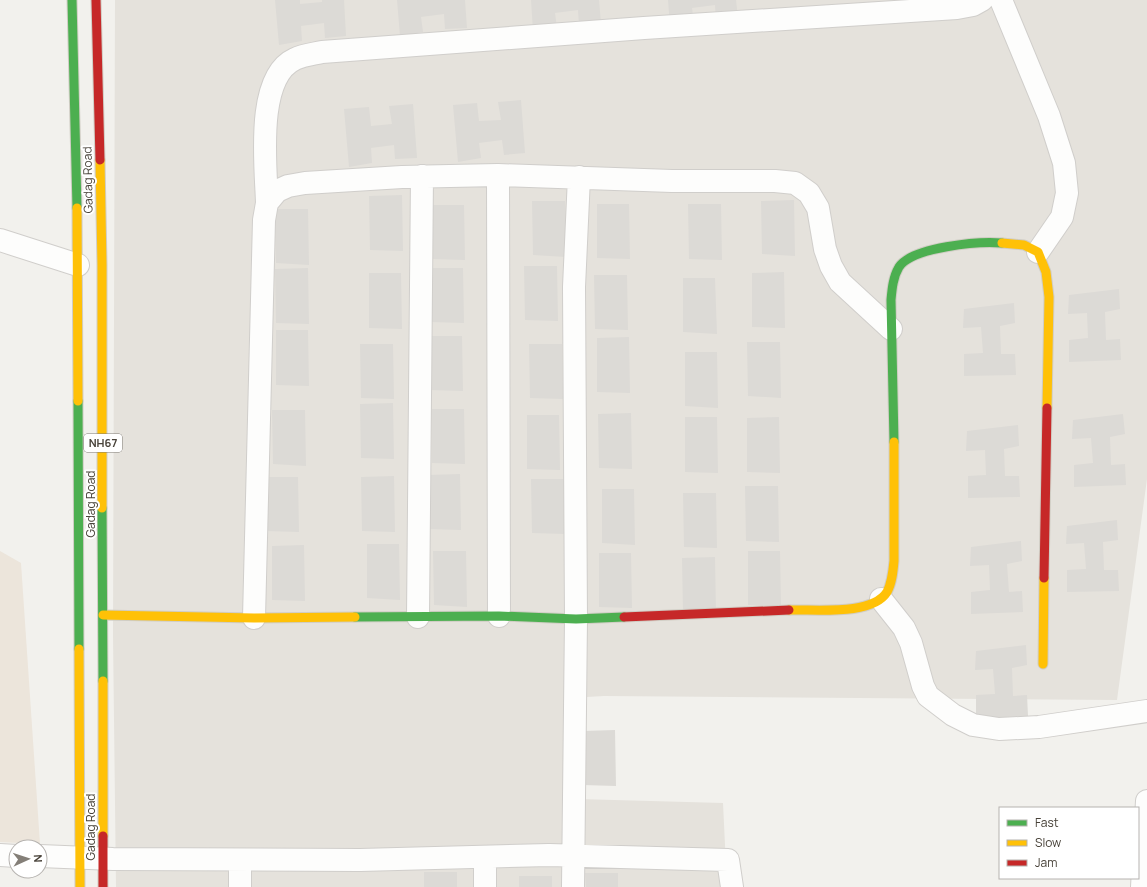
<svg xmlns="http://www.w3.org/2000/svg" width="1147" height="887" font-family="Manrope,sans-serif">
<rect width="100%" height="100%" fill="#f2f1ed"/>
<path fill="#e5e2dc" d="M115 0H1147V479L1117 700 604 696 569 698 578 799 723 803 727 887H116L113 635Z"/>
<path fill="#ece5db" d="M0 551 21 563 40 844 0 842Z"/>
<path fill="#dcdad6" d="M275 0H300V4L322 2V0H344L346 36 325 38 324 23 301 26 302 41 279 45Z
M397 0H465L467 28 445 29 444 14 421 17 423 32 400 36Z
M531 0H599L601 23 579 25 578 10 555 13 557 28 533 31Z
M668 0H736L738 18 716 20 715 5 692 8 694 23 670 26Z
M521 100 525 153 504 155 502 140 479 143 481 158 458 162 453 105 477 103 479 121 501 120 498 102Z
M413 104 417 158 395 159 394 145 371 148 372 163 349 167 344 109 369 107 371 126 392 124 389 106Z
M402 195 403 251 370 250 369 196Z
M794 200 795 256 762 254 761 201Z
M532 201H565L566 257 533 255Z
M597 204H629L630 259 597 258Z
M688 204H721L722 260 689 259Z
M432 205H464L465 260 432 259Z
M275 209H308L309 265 276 263Z
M524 266H557L558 321 525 320Z
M308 268 309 324 276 323 275 269Z
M430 268H463L464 323 431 322Z
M784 272 785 328 752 327V273Z
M369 273H401L402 329 369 328Z
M594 275H627L628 330 595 329Z
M683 278H715L717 334 683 332Z
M1119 289 1120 309 1105 312 1106 340 1120 339 1121 360 1069 362V340L1088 338 1087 313 1068 314 1069 295Z
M1014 303 1015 323 1000 326 1001 354H1015L1016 375 964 376V354L983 353 981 327 963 328 964 309Z
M276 330H308L309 386 276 385Z
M429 336H462L463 391 430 390Z
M629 337 630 393 597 392V338Z
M747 342H780L781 398 748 396Z
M360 344H393L394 399 361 398Z
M529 344H562L563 399 530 398Z
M685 352H717L718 408 685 406Z
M393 403 394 459 361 458 360 404Z
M432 409H464L465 464 432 463Z
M272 410H305L306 466 273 464Z
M631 413 632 469 599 468 598 414Z
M1123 414 1125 434 1110 437 1111 465 1125 464 1126 485 1074 487V465L1093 463 1091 438 1072 439 1073 420Z
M527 415H559L560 470 527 469Z
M685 417H717L718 473 685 472Z
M779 417 780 473 747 472V418Z
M1018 425 1019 446 1004 449 1005 476H1019L1020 497 968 498V476L986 475 985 450 966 451 967 431Z
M460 474 461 530 428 529V475Z
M394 476 395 532 362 531 361 477Z
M266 477H298L299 532 266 531Z
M531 479H564L565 534 532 533Z
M745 486H778L779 542 746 541Z
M602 489H634L635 545 602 543Z
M683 493H716L717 548 684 547Z
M1117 520 1118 540 1103 542 1104 570H1118L1119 591 1067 592V570L1086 569 1084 543 1066 544 1067 526Z
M1021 541 1022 561 1007 564 1009 592 1022 591 1023 612 971 614V592L990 590 989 565 970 566 971 547Z
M367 544H399L400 600 367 598Z
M304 545 305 601 272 600V546Z
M433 551H466L467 607 434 605Z
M748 551H780L781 606 748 605Z
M599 553H631L632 608 599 607Z
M715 557 716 613 683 612 682 558Z
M1026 645 1027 665 1012 668 1013 696 1027 695 1028 716 976 718V695L995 694 993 669 975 670 976 651Z
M615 730 616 786 583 785V731Z
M424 872H457V887H424Z
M585 873H618V887H586Z
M519 876H552V887H519Z"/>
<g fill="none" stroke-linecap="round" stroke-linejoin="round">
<defs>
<path id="street" d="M1001 0 1049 116 1064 163 1067 193 1062 217 1038 252
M498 175 499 616
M267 203C266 167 255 77 295 59 303 55 313 54 322 52L644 28 957 8 973 5 982 0
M0 240 78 265
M881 599 904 628 911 643 923 686 928 696 953 715 973 725 999 729 1039 727 1147 711
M418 617 422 176
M254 618 264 220 267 203 277 191 288 186 305 183 402 177 498 175 672 181H775L795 183 809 193 818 208 825 249 831 266 840 282 891 329
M0 855 16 856
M40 856 113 859 360 860 549 855 728 860 732 887
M485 857V887
M240 860V887
M573 887 576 619 574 287 579 177
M1142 887 1147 801"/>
<path id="fast" d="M72 0 77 208
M78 401 79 649
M894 442 891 300C892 289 893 277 899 267 912 247 979 241 1002 243
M102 508 103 681
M355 617 499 616 576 619 624 617"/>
<path id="slow" d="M100 160 102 265V508
M77 208 78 401
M1002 243 1024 245 1038 252 1046 272 1049 297 1047 408
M789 610C815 609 872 616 887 592 892 583 893 572 894 561V442
M103 615 254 618 355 617
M79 649 80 887
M1043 664 1044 578
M103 681V836"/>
<path id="jam" d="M96 0 100 160
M1044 578 1047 408
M624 617 789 610
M103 836V887"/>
</defs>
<use href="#street" stroke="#d0cecb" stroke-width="24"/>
<use href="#fast" stroke="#d0cdc4" stroke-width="11"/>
<use href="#slow" stroke="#d0cdc4" stroke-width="11"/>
<use href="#jam" stroke="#d0cdc4" stroke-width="11"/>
<use href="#street" stroke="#fdfdfc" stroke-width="22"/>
<use href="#fast" stroke="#4caf50" stroke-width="9"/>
<use href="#slow" stroke="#ffc107" stroke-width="9"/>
<use href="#jam" stroke="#c62828" stroke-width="9"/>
</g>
<g text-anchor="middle" stroke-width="4" stroke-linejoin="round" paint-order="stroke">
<rect fill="#fff" stroke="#7f7b74" stroke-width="1" x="84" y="434" width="38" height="18" rx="3"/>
<g font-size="11" font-weight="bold" fill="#484239">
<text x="103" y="447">NH67</text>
</g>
<g font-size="12" fill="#484239" stroke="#fff">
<text transform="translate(88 180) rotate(-91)" y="4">Gadag Road</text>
<text transform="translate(91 504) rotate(-90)" y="4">Gadag Road</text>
<text transform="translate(91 827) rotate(-90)" y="4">Gadag Road</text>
</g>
</g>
<rect x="999" y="807" width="140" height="72" fill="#ffffff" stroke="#b6b3b0"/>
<rect x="1007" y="820" width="20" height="6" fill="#4caf50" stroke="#b6b3b0"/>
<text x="1035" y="827" font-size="12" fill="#484239">Fast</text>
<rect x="1007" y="840" width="20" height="6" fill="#ffc107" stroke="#b6b3b0"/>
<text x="1035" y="847" font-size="12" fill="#484239">Slow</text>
<rect x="1007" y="860" width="20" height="6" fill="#c62828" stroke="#b6b3b0"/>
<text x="1035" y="867" font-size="12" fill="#484239">Jam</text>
<g transform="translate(28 859) rotate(87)"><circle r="19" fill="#ffffff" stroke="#b6b3b0"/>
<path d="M0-3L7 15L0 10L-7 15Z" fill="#847f78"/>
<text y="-6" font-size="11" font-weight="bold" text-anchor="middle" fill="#484239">N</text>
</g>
</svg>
